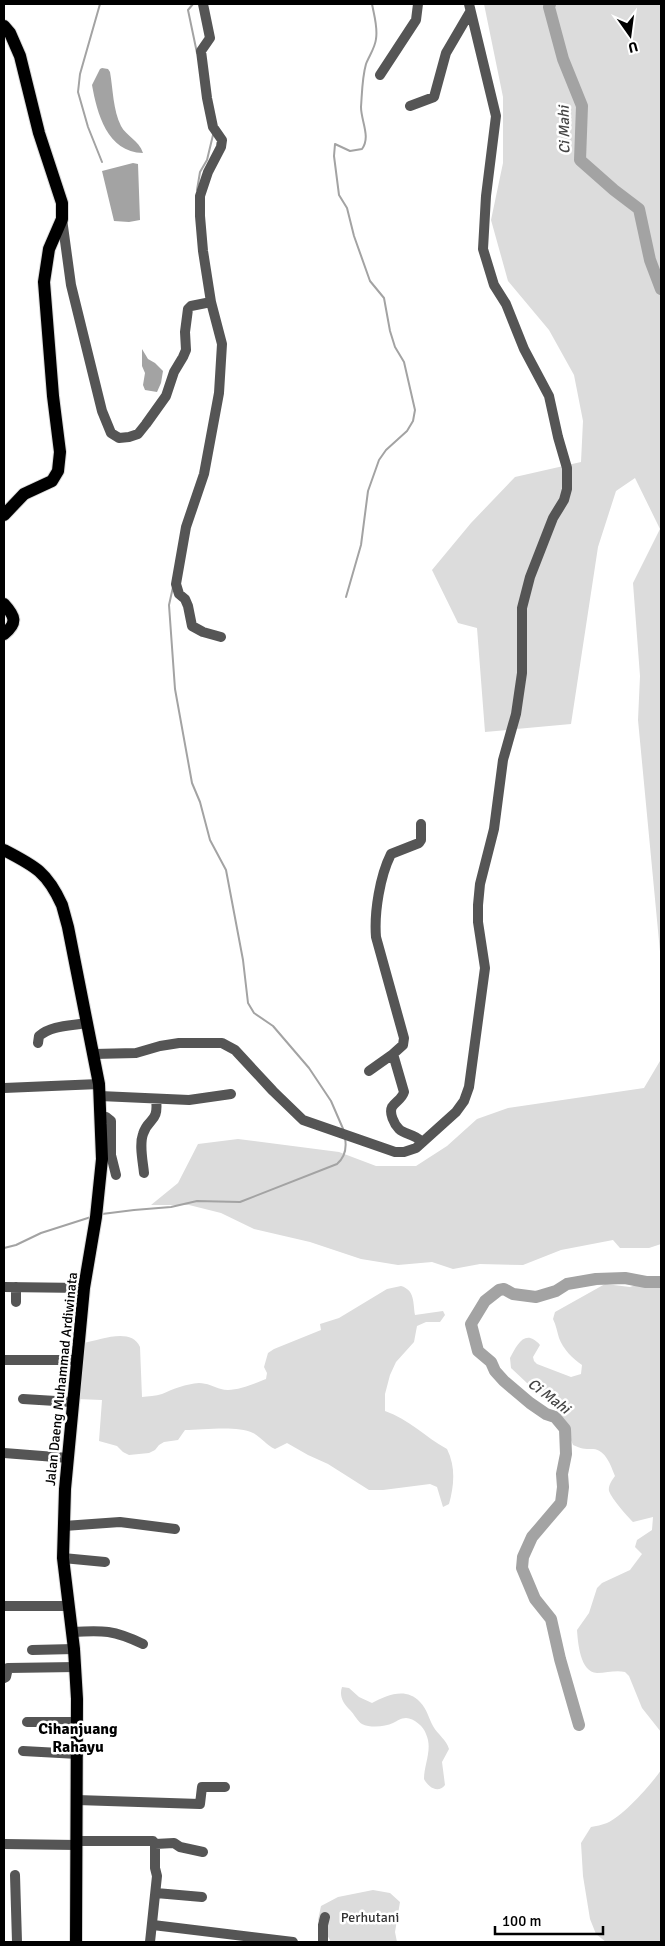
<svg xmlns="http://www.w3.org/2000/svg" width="665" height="1946" font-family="Signika,sans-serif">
<rect width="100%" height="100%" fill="#fff"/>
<path fill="#dcdcdc" d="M484 4H661V962L638 720 640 676 633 583 660 529 635 478 616 491 598 547 571 724 485 732 477 628 458 623 432 570 471 523 515 477 581 462 583 421 574 375 549 330 508 281 491 220 503 163V97Z
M661 1038V1244L649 1248H620L613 1240 561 1250 523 1265 480 1264 453 1269 432 1262 398 1265 361 1259 310 1242 254 1229 221 1213 189 1205H151L178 1183 198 1144 238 1139 339 1152 376 1166H416L447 1146 477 1119 508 1108 644 1088 660 1061Z
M661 1276V1732L642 1708 629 1676 625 1672C615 1670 607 1673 597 1673 580 1672 578 1643 577 1630L589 1613 597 1588 602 1583 630 1570 642 1554 635 1547 637 1540 652 1530 653 1517 633 1522C627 1516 612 1499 609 1491 608 1486 612 1480 615 1476 611 1466 606 1450 593 1449 583 1449 582 1449 573 1445L561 1415 511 1368 510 1358C517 1345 525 1328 540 1345L533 1357 534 1361 537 1364 571 1377 581 1374 582 1365C573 1359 563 1349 559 1338 557 1331 556 1325 553 1319L555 1312 605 1284 630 1287Z
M401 1286C415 1290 413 1303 415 1315L443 1311 445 1315 440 1322H426L417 1326 414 1342 396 1362 390 1375 385 1394V1411C409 1419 425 1437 447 1449 456 1467 454 1486 449 1504L443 1507 437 1487 430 1484 383 1490H369L328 1464 308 1455 287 1443 275 1449C266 1445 261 1437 253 1433 237 1425 203 1430 185 1430L178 1440 164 1442 159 1445 155 1450 149 1453 129 1455 123 1452 117 1446 99 1441 102 1400 77 1399 84 1343C101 1340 131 1327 140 1347L142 1397C148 1396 156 1396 162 1394 173 1389 186 1384 199 1383 207 1383 214 1387 221 1389 233 1393 254 1384 266 1379L267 1373 264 1367 268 1353 274 1349 321 1330 320 1324 339 1318 387 1289Z
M342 1687 349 1688 359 1697 372 1703C387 1695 406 1687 420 1702 427 1709 429 1719 433 1726 438 1735 446 1739 449 1749L442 1762 445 1785C438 1794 428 1787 424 1779 424 1764 433 1749 426 1734 424 1727 414 1718 406 1718 401 1718 397 1721 393 1723 385 1727 370 1728 362 1724 358 1722 354 1714 350 1710 343 1703 339 1696 342 1687Z
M661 1770V1942H606L596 1934 590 1919 583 1876 581 1843 591 1827C596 1826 602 1825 607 1823 623 1816 651 1785 661 1770Z
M373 1890 390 1893 400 1902 395 1932 397 1942H329L330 1940 318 1920 321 1906 338 1897Z"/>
<path fill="#a3a3a3" d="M102 68 108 69 110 72C113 89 113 110 121 126 126 136 139 140 143 153 107 152 97 113 92 85L100 69Z
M133 163 138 164 140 220 129 222 114 221 102 171Z
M142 349 148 359 155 363 163 371 161 383 157 392 145 390 143 385 145 373 142 366Z"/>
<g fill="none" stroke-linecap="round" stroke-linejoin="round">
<path stroke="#a3a3a3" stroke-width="2" d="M100 4 80 74 78 92 88 127 102 162
M193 4 188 10 197 53
M197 190 200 172 207 160 213 135
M173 587 169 605 175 689 192 783 200 802 210 840 226 870 243 960 248 1003 254 1013 273 1026 309 1068 331 1101 344 1131
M346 597 361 545 368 491 379 460 386 450 407 431 413 421 415 410 404 362 395 347 390 331 384 298 370 281 354 236 347 208 339 195 334 156 335 144 350 151 362 149C371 137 361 121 361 107 362 94 362 78 366 64 369 56 375 48 376 39 378 27 374 15 372 4
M102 1214 134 1210 171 1207 197 1201 240 1202 337 1164C345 1157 347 1149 345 1138
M4 1248 16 1245 41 1233 91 1217"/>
<path stroke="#a3a3a3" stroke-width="12" d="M550 4 549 7 563 59 582 106 580 160 614 190 639 209 650 260 661 289
M579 1725 560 1659 551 1619 535 1599 522 1568 523 1557 532 1537 561 1503 563 1487 562 1474 566 1454 565 1429 555 1417 546 1414 530 1403 504 1381 495 1371 491 1362 478 1351 471 1324 485 1301 499 1290 504 1289 513 1294 536 1297 556 1291 567 1284 596 1279 625 1278 646 1282H661"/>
<defs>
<path id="major" d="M4 26 10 33 20 56 39 133 62 203V219L49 249 44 282 53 396 60 452 58 471 52 481 24 494 4 515
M4 604C15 616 18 623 4 634
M4 850C35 866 47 872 62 905L68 927 99 1084 102 1159 96 1217 84 1288 65 1489 63 1558 74 1649 77 1699 76 1942"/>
</defs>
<use href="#major" stroke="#dbdbdb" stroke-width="14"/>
<path stroke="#555" stroke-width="10" d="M203 4 210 38 201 51 207 98 213 127 222 140 221 147 208 172 200 196V216L203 251 211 302 222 344 219 393 204 474 186 527 176 584 179 594 185 599 188 606 192 626 203 632 221 637
M380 75 416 20 418 4
M410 106 434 97 446 53 470 12
M62 219 71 285 102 411 111 433 119 438 129 437 138 434 146 424 166 396 174 372 183 357 186 350 185 332 188 309 191 306 211 302
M421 824V840L419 843 391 854C380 876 374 912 376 937L404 1038 403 1045 393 1054 404 1092C402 1099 396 1101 392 1107 389 1113 394 1124 399 1129 405 1135 414 1133 422 1142
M38 1043 39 1036C52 1025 71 1026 87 1023
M94 1054 136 1053 160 1046 179 1043H222L235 1050 273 1091 303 1120 395 1152H404L416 1148 456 1112 464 1101 469 1087 485 968 478 922V905L480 884 494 829 503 760 516 714 522 673V608L530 577 553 518 564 500 567 489V468L558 437 549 396 524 349 506 304 494 285 483 249 486 196 496 116 469 4
M369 1071 393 1054
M4 1088 99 1084
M100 1096 189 1100 231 1094
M102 1117H106L111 1121V1155L116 1175
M144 1173C143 1162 139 1145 143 1134 148 1117 159 1124 156 1099
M4 1287 84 1288
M16 1302V1287
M4 1360H76
M23 1399 72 1402
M4 1453 68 1458
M64 1526 120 1522 175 1529
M63 1558 105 1562
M4 1606H68
M72 1632C103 1630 114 1630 143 1644
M32 1650 74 1649
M4 1678 6 1677 8 1668 76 1667
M27 1722H78
M23 1751 78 1754
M77 1800 200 1804 202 1787H225
M77 1841H153L155 1844 174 1843 180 1847 203 1852
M4 1844 77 1845
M15 1875 17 1942
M156 1893 202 1897
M153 1925 293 1942
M150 1942 157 1876 155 1868V1844
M323 1942V1925L325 1917"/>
<use href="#major" stroke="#000" stroke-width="12"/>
</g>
<g text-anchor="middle" stroke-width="5" stroke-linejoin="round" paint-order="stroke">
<g font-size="14" fill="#000" stroke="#fff">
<text transform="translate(61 1379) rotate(-84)" y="5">Jalan Daeng Muhammad Ardiwinata</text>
</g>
<g font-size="14" fill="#333" stroke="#fff">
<text x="370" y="1922">Perhutani</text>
</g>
<g font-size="15" font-style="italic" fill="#444" stroke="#fff">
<text transform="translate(564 130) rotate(-91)" y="5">Ci Mahi</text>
<text transform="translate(549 1396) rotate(37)" y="5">Ci Mahi</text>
</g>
<g font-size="16" font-weight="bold" fill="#000" stroke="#fff">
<text x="78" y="1734">Cihanjuang<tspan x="78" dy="18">Rahayu</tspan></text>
</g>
</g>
<rect width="665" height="1946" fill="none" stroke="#000000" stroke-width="10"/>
<g transform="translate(630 35) rotate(166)" stroke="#ffffff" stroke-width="4" paint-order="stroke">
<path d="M0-4L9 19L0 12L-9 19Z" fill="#000000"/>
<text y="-8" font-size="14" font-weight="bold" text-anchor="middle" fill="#000000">U</text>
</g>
<path d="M495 1926v8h108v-8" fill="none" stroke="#000000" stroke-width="2.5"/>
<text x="502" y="1926" font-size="15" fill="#000000" stroke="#ffffff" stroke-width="4" paint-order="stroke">100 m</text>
</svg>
